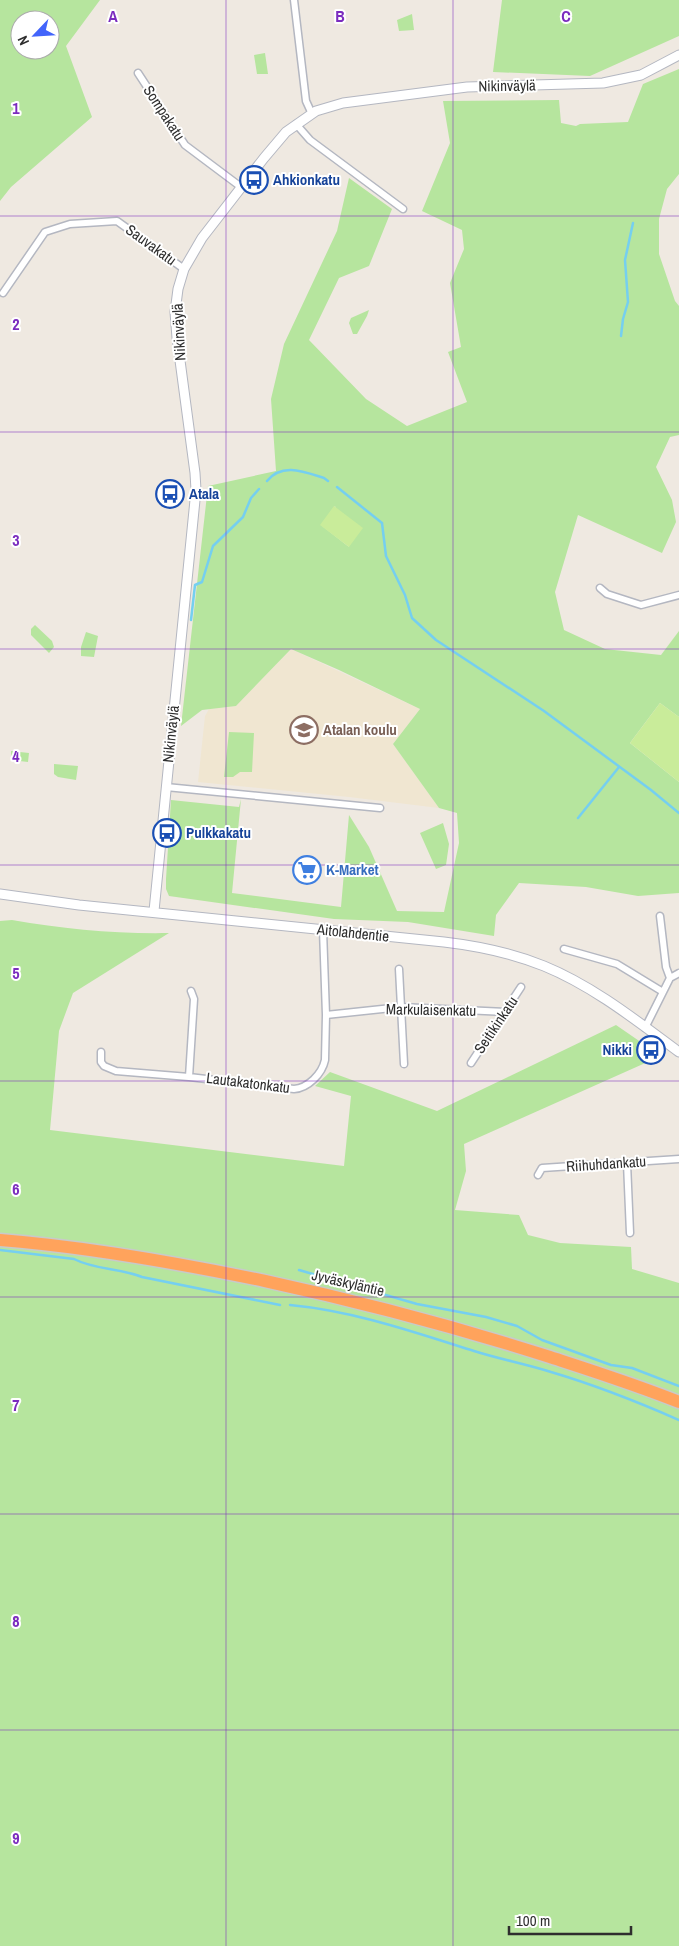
<svg xmlns="http://www.w3.org/2000/svg" width="679" height="1946" font-family="'Archivo Narrow',sans-serif">
<rect width="100%" height="100%" fill="#efe9e1"/>
<path fill="#f0e6d1" d="M291 649 420 709 393 744 439 808 349 797 198 782 205 716 209 709 236 706Z"/>
<path fill="#b6e59e" fill-rule="evenodd" d="M0 0H100L66 46 92 117 11 187 0 201ZM20 20H50V50H20Z
M502 0H679V36L590 76 493 72Z
M412 14 414 30 399 31 397 20Z
M265 53 268 74H257L254 55Z
M679 69V174L667 189 659 219V254L675 301 679 306V435L670 437 656 467 672 500 676 522 662 553 578 515 555 592 564 630 605 649 661 655 679 631V717L660 703 630 743 679 782V893L638 896 586 887 519 883 496 915 494 936 408 922 334 919 169 896 166 889V879L171 800 239 807 241 799 232 893 341 907 349 815 369 847 397 911 444 912 459 843 457 813 439 808 393 744 420 709 339 670 291 649 236 706 202 710 181 726 208 486 276 471 271 399 284 344 337 231 349 178 392 209 369 266 339 278 309 340 366 399 407 426 467 402 448 352 461 347 450 283 464 249 462 230 422 211 450 143 443 101 559 100 561 123 576 126 580 124 628 122 643 84ZM335 506 349 547 321 525Z
M369 310 367 316 357 334H353L349 323 351 318Z
M35 625 52 641 54 647 49 653 31 635V629Z
M86 632 98 636 94 657 81 656V647Z
M229 732 254 733 252 772H240L233 777H224Z
M11 751 29 753 28 762 11 760Z
M54 764 78 766 76 780 58 777 54 774Z
M443 823 449 844 446 865 436 869 420 833Z
M12 920C64 929 116 934 169 933L73 993 59 1031 50 1130 344 1166 351 1096 315 1086 330 1072 437 1111 616 1025 661 1056 464 1144 466 1171 455 1210 519 1215 528 1235 560 1243 631 1247 632 1269 679 1283V1946H0V921Z"/>
<path fill="#c9ec9a" d="M334 506 363 528 349 547 320 525Z
M660 703 679 717V782L630 743Z"/>
<g fill="none" stroke-linecap="round" stroke-linejoin="round">
<path stroke="#75cff0" stroke-width="2.5" d="M621 336 623 319 628 302 625 260 633 223
M267 481C282 462 305 472 324 478L328 481
M337 487 382 523 386 556 405 595 412 618 436 640 544 711 651 790 679 813
M191 620 195 585 202 582 213 546 243 517 251 498 259 489
M578 818 619 767
M0 1250 74 1259C95 1270 120 1268 142 1277L280 1305
M299 1270 417 1304 486 1317 517 1326 542 1340 611 1365 632 1368 679 1386
M290 1305C354 1311 414 1332 474 1351 499 1359 526 1364 551 1372 595 1385 638 1402 679 1420"/>
<defs>
<path id="street" d="M294 0 306 101 312 114
M138 73 185 145 241 187
M296 124 310 140 403 209
M3 293 45 232 70 224 117 221 184 269
M600 588 607 594 641 605 679 595
M166 787 380 808
M660 916 666 967 670 978
M564 949 617 964 663 992
M399 969 404 1064
M326 1015 401 1007 506 1012
M645 1028 670 978 679 973
M101 1052V1062L104 1066 116 1071 189 1077 294 1089C308 1088 322 1074 325 1060L326 1015 323 930
M471 1063 521 987
M189 1077 194 999 191 991
M627 1163 630 1233
M538 1175 542 1168 679 1159"/>
<path id="secondary" d="M0 894 79 905 444 942C478 946 512 953 544 966 593 986 637 1021 679 1052
M154 911 196 490 195 473 177 338 175 312 178 289 184 269 202 238 264 158 286 132 316 111 343 103 467 87 603 83 641 75 679 55"/>
<path id="highway" d="M0 1240C89 1247 178 1263 265 1281 362 1302 456 1327 550 1357 593 1371 637 1385 679 1402"/>
</defs>
<use href="#street" stroke="#b4b7c1" stroke-width="9"/>
<use href="#secondary" stroke="#b4b7c1" stroke-width="11"/>
<use href="#highway" stroke="#c9c9c9" stroke-width="15"/>
<use href="#street" stroke="#fff" stroke-width="6"/>
<use href="#secondary" stroke="#fff" stroke-width="9"/>
<use href="#highway" stroke="#ffa35c" stroke-width="12"/>
</g>
<path fill="none" stroke="#7b2cbf" stroke-width="1" stroke-opacity="0.55" d="M226 0V1946M453 0V1946M0 216H679M0 432H679M0 649H679M0 865H679M0 1081H679M0 1297H679M0 1514H679M0 1730H679"/>
<defs>
<symbol id="bus-ring" viewBox="-11 -11 22 22"><circle r="9.5" fill="#fff" stroke="#1a4fb4" stroke-width="1.5"/><path d="M-5-6H5V4H4V6H2V4H-2V6H-4V4H-5ZM-3.5-4V0h7V-4ZM-3.5 1.2v1.5H-2V1.2ZM2 1.2v1.5H3.5V1.2Z" fill="#1a4fb4"/></symbol>
<symbol id="school-ring" viewBox="-11 -11 22 22"><circle r="9.5" fill="#fff" stroke="#8d6e63" stroke-width="1.5"/><path d="M0-5L7-2L0 1L-7-2ZM-4 1L0 2.5L4 1V4Q0 6-4 4Z" fill="#8d6e63"/></symbol>
<symbol id="supermarket-ring" viewBox="-11 -11 22 22"><circle r="9.5" fill="#fff" stroke="#3f7fe0" stroke-width="1.5"/><path d="M-6-5.5h2.5l.6 2H6L4.5 2H-2.5L-4.4-4H-6ZM-1.5 3.2a1.3 1.3 0 1 0 .1 0ZM3 3.2a1.3 1.3 0 1 0 .1 0Z" fill="#3f7fe0"/></symbol>
</defs>
<g fill-rule="evenodd">
<use href="#bus-ring" x="238" y="164" width="32" height="32"/>
<use href="#bus-ring" x="154" y="478" width="32" height="32"/>
<use href="#school-ring" x="288" y="714" width="32" height="32"/>
<use href="#bus-ring" x="151" y="817" width="32" height="32"/>
<use href="#supermarket-ring" x="291" y="854" width="32" height="32"/>
<use href="#bus-ring" x="635" y="1034" width="32" height="32"/>
</g>
<g text-anchor="middle" stroke-width="4" stroke-linejoin="round" paint-order="stroke">
<g font-size="15" fill="#2e2e2e" stroke="#fff">
<text transform="translate(507 86) rotate(-1)" y="5">Nikinväylä</text>
<text transform="translate(164 113) rotate(57)" y="5">Sompakatu</text>
<text transform="translate(151 245) rotate(36)" y="5">Sauvakatu</text>
<text transform="translate(179 332) rotate(-93)" y="5">Nikinväylä</text>
<text transform="translate(171 734) rotate(-84)" y="5">Nikinväylä</text>
<text transform="translate(353 933) rotate(6)" y="5">Aitolahdentie</text>
<text transform="translate(431 1010) rotate(1)" y="5">Markulaisenkatu</text>
<text transform="translate(496 1025) rotate(-56)" y="5">Seitikinkatu</text>
<text transform="translate(248 1083) rotate(7)" y="5">Lautakatonkatu</text>
<text transform="translate(606 1164) rotate(-4)" y="5">Riihuhdankatu</text>
<text transform="translate(348 1283) rotate(13)" y="5">Jyväskyläntie</text>
</g>
<g font-size="15" font-weight="bold" fill="#164399" stroke="#fff" text-anchor="start">
<text x="273" y="185">Ahkionkatu</text>
<text x="189" y="499">Atala</text>
<text x="186" y="838">Pulkkakatu</text>
<text x="632" y="1055" text-anchor="end">Nikki</text>
</g>
<g font-size="15" font-weight="bold" fill="#785e54" stroke="#fff" text-anchor="start">
<text x="323" y="735">Atalan koulu</text>
</g>
<g font-size="15" font-weight="bold" fill="#366cbe" stroke="#fff" text-anchor="start">
<text x="326" y="875">K-Market</text>
</g>
</g>
<g font-size="16" text-anchor="middle" font-weight="bold" fill="#7b2cbf" stroke="#fff" stroke-width="4" stroke-linejoin="round" paint-order="stroke">
<text x="113" y="22">A</text>
<text x="340" y="22">B</text>
<text x="566" y="22">C</text>
<text x="16" y="114">1</text>
<text x="16" y="330">2</text>
<text x="16" y="546">3</text>
<text x="16" y="762">4</text>
<text x="16" y="979">5</text>
<text x="16" y="1195">6</text>
<text x="16" y="1411">7</text>
<text x="16" y="1627">8</text>
<text x="16" y="1844">9</text>
</g>
<g transform="translate(35 35) rotate(245)"><circle r="24" fill="#ffffff" stroke="#ababab"/>
<path d="M0-4L9 19L0 12L-9 19Z" fill="#4264fb"/>
<text y="-8" font-size="14" font-weight="bold" text-anchor="middle" fill="#2e2e2e">N</text>
</g>
<path d="M509 1926v8h122v-8" fill="none" stroke="#2e2e2e" stroke-width="2.5"/>
<text x="516" y="1926" font-size="15" fill="#2e2e2e" stroke="#ffffff" stroke-width="4" paint-order="stroke">100 m</text>
</svg>
